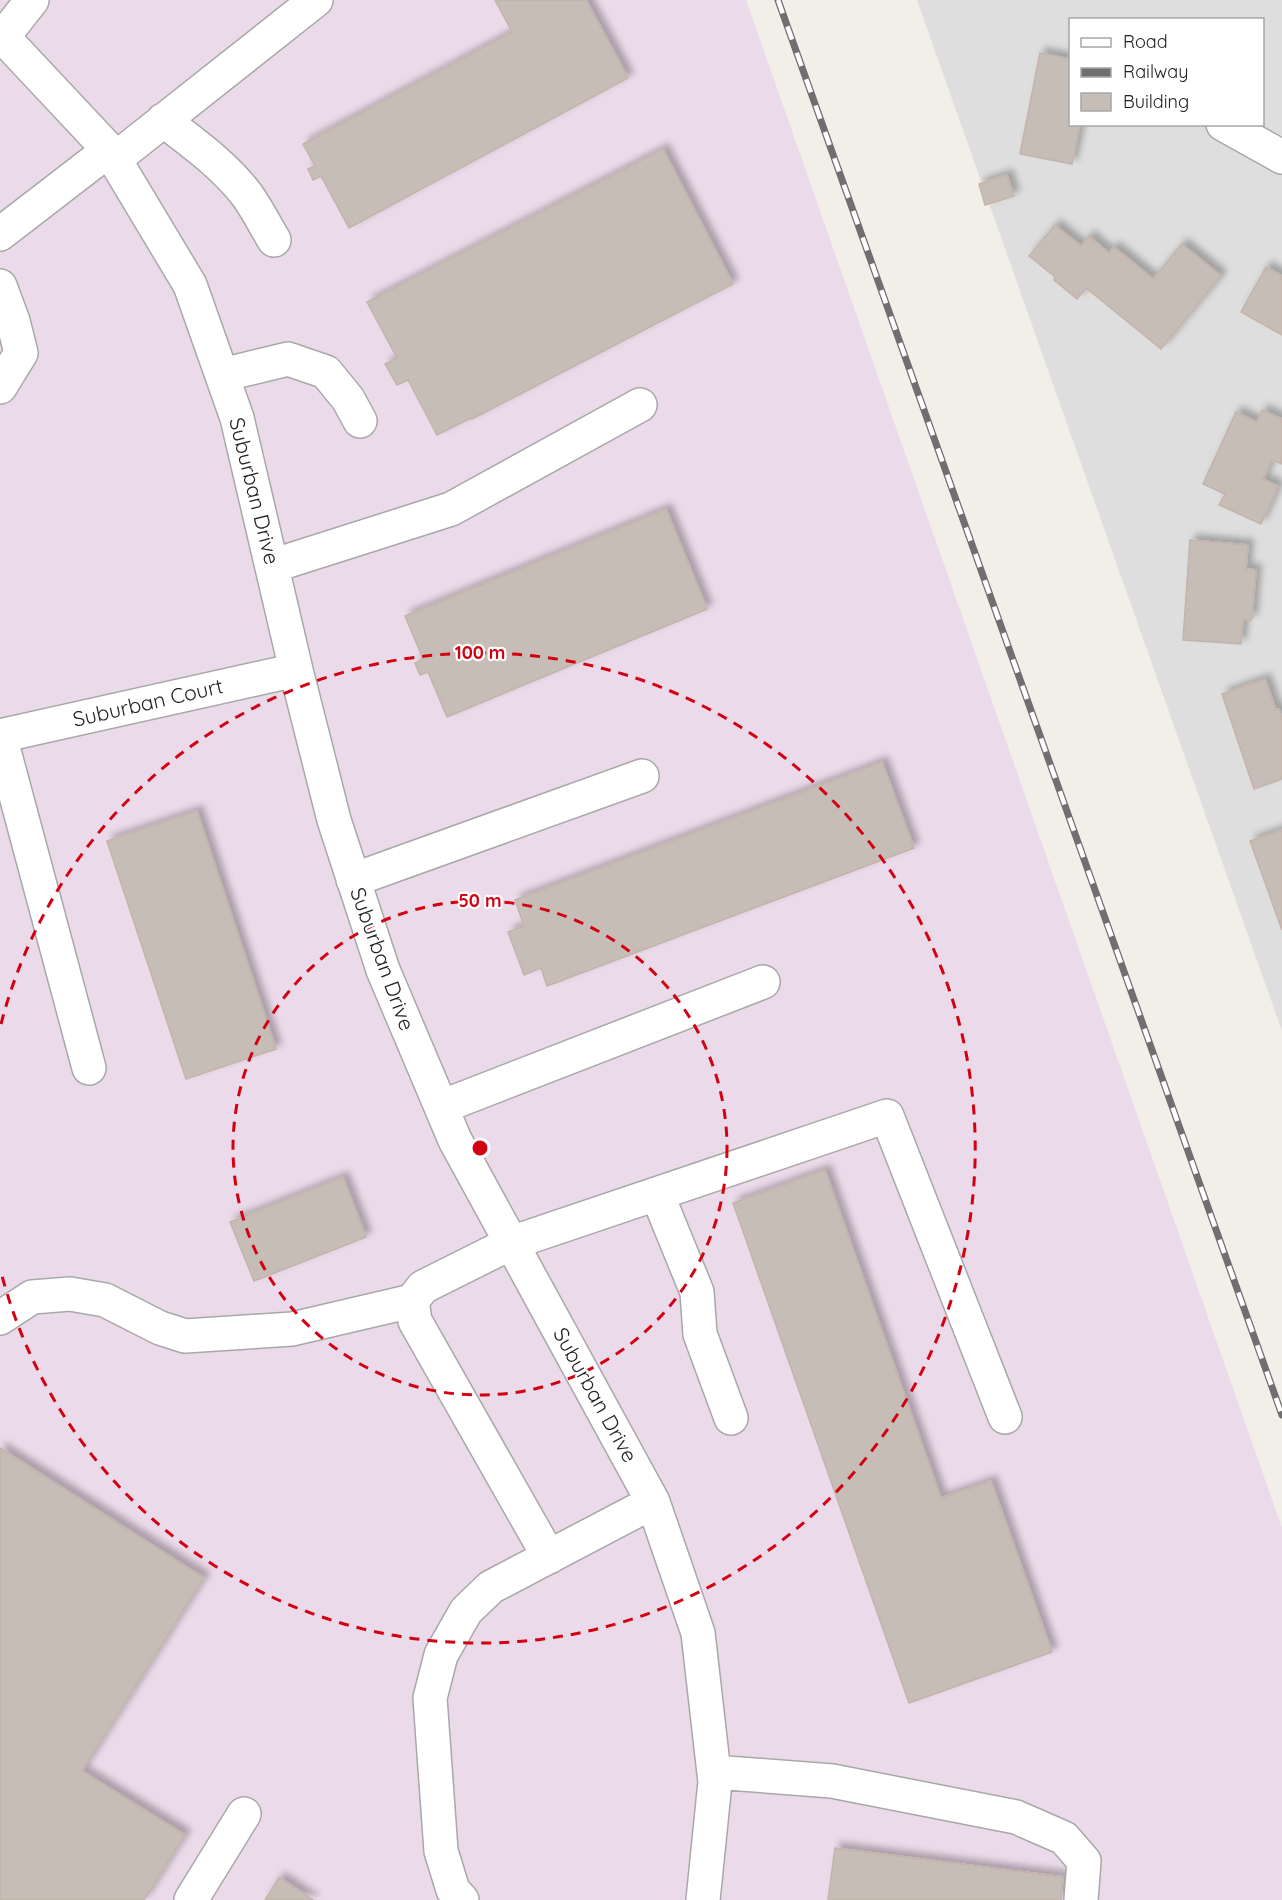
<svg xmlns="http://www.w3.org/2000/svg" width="1282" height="1900" font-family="Quicksand,sans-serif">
<defs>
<filter id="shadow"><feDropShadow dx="5.5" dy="-5.5" stdDeviation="3" flood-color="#0004"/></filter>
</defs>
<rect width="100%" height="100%" fill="#f2eee8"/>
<path fill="#dfdede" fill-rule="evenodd" d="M917 0H1282V1031ZM1070 20H1262V124H1070Z"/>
<path fill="#ebdae9" d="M0 0H746L1282 1528V1900H0Z"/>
<path fill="#c7bdb7" stroke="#c4b3aa" stroke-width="1.5" filter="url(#shadow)" d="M495 0H586L628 78 349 228 321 176 313 180 308 169 315 166 303 144 512 32Z
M1040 53 1070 59V124H1080L1072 164 1020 154Z
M663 149 733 284 472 419 471 418 437 435 408 380 397 385 385 364 397 358 367 302Z
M1007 175 1014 196 985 205 979 184Z
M1055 225 1081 246 1089 236 1109 253 1114 247 1153 279 1182 244 1221 276 1161 349 1086 288 1077 299 1054 280 1055 277 1029 256Z
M1266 267 1282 276V335L1241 312Z
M1262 410 1282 419V464L1272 460 1263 479 1278 486 1261 524 1219 505 1225 494 1203 484 1236 412 1257 422Z
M666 509 707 609 447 717 428 672 420 675 415 663 423 659 405 616Z
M1190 540 1248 545 1246 569 1256 570 1252 618 1251 620H1243L1241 644 1183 640Z
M1265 679 1276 710 1279 709 1282 718V779L1254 789 1222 694Z
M882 762 914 848 547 986 541 968 524 975 508 932 524 926 515 900Z
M197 811 276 1049 186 1079 107 841Z
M1282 830V930L1250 841Z
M825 1170 941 1498 991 1481 1052 1652 909 1703 733 1203Z
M343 1177 366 1237 254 1281 230 1222Z
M0 1448 204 1578 82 1771 185 1835 144 1900H0Z
M835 1848 1063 1877 1061 1900H828Z
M279 1878 283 1880 313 1900H265Z"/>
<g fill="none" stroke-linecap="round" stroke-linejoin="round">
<defs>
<path id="minor" d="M0 31 3 37 109 150 190 285 237 418 296 670 334 820 383 970 455 1140 653 1502 698 1633 715 1782 703 1900
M3 37 32 0
M163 120C193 143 224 165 247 195 257 209 265 225 274 240
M1223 124 1282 157
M115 159 316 0
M0 234 109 150
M0 286 13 321 21 353 0 387
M222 375 288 359 326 372 348 399 360 421
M272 566 451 509 640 405
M0 736 89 1068
M0 736 296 670
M353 880 642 776
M441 1107 763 982
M657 1194 697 1292 700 1334 731 1418
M0 1318 32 1297 70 1294 105 1300 160 1328 185 1336 292 1329 412 1301
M549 1557 415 1321 412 1301 423 1287 511 1243 887 1116 1005 1417
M714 1772 832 1781 1016 1817 1064 1838 1084 1861 1081 1900
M191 1900 244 1814
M462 1900 453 1890 441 1851 430 1698 441 1655 466 1611 491 1587 653 1502"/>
</defs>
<use href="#minor" stroke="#a8a8a8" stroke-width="36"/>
<use href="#minor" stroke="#fff" stroke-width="33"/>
<defs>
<path id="rail" d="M778 0 1282 1415"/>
</defs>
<use href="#rail" stroke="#6f6f6f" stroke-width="7"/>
<use href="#rail" stroke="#fff" stroke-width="4.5" stroke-dasharray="14" stroke-linecap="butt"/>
</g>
<g fill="none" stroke="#d30011" stroke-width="3" stroke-dasharray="10 8">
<circle cx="480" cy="1148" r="247"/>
<path d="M1 1024A495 495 0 1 1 1 1272"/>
</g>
<g text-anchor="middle" stroke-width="4.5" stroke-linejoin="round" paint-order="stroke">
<g font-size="21" fill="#212121" stroke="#fff">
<text transform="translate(254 491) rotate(76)" y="7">Suburban Drive</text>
<text transform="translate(148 703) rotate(-13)" y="7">Suburban Court</text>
<text transform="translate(382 959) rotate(70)" y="7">Suburban Drive</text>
<text transform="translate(595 1395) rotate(61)" y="7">Suburban Drive</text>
</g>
</g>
<circle cx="480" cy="1148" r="9" fill="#d30011" stroke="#fff" stroke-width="3"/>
<g font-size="18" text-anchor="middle" font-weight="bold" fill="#d30011" stroke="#fff" stroke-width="4.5" stroke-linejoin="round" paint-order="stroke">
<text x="480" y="659">100 m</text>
<text x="480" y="907">50 m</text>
</g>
<rect x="1069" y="18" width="195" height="108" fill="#ffffff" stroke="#a6a6a6" stroke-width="1.5"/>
<rect x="1081" y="38" width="30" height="9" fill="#ffffff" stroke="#a6a6a6" stroke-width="1.5"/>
<text x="1123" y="48" font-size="18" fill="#212121">Road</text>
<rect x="1081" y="68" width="30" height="9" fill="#6f6f6f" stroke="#a6a6a6" stroke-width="1.5"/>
<text x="1123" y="78" font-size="18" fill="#212121">Railway</text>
<rect x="1081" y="93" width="30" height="18" fill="#c7bdb7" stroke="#a6a6a6" stroke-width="1.5"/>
<text x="1123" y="108" font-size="18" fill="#212121">Building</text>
</svg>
